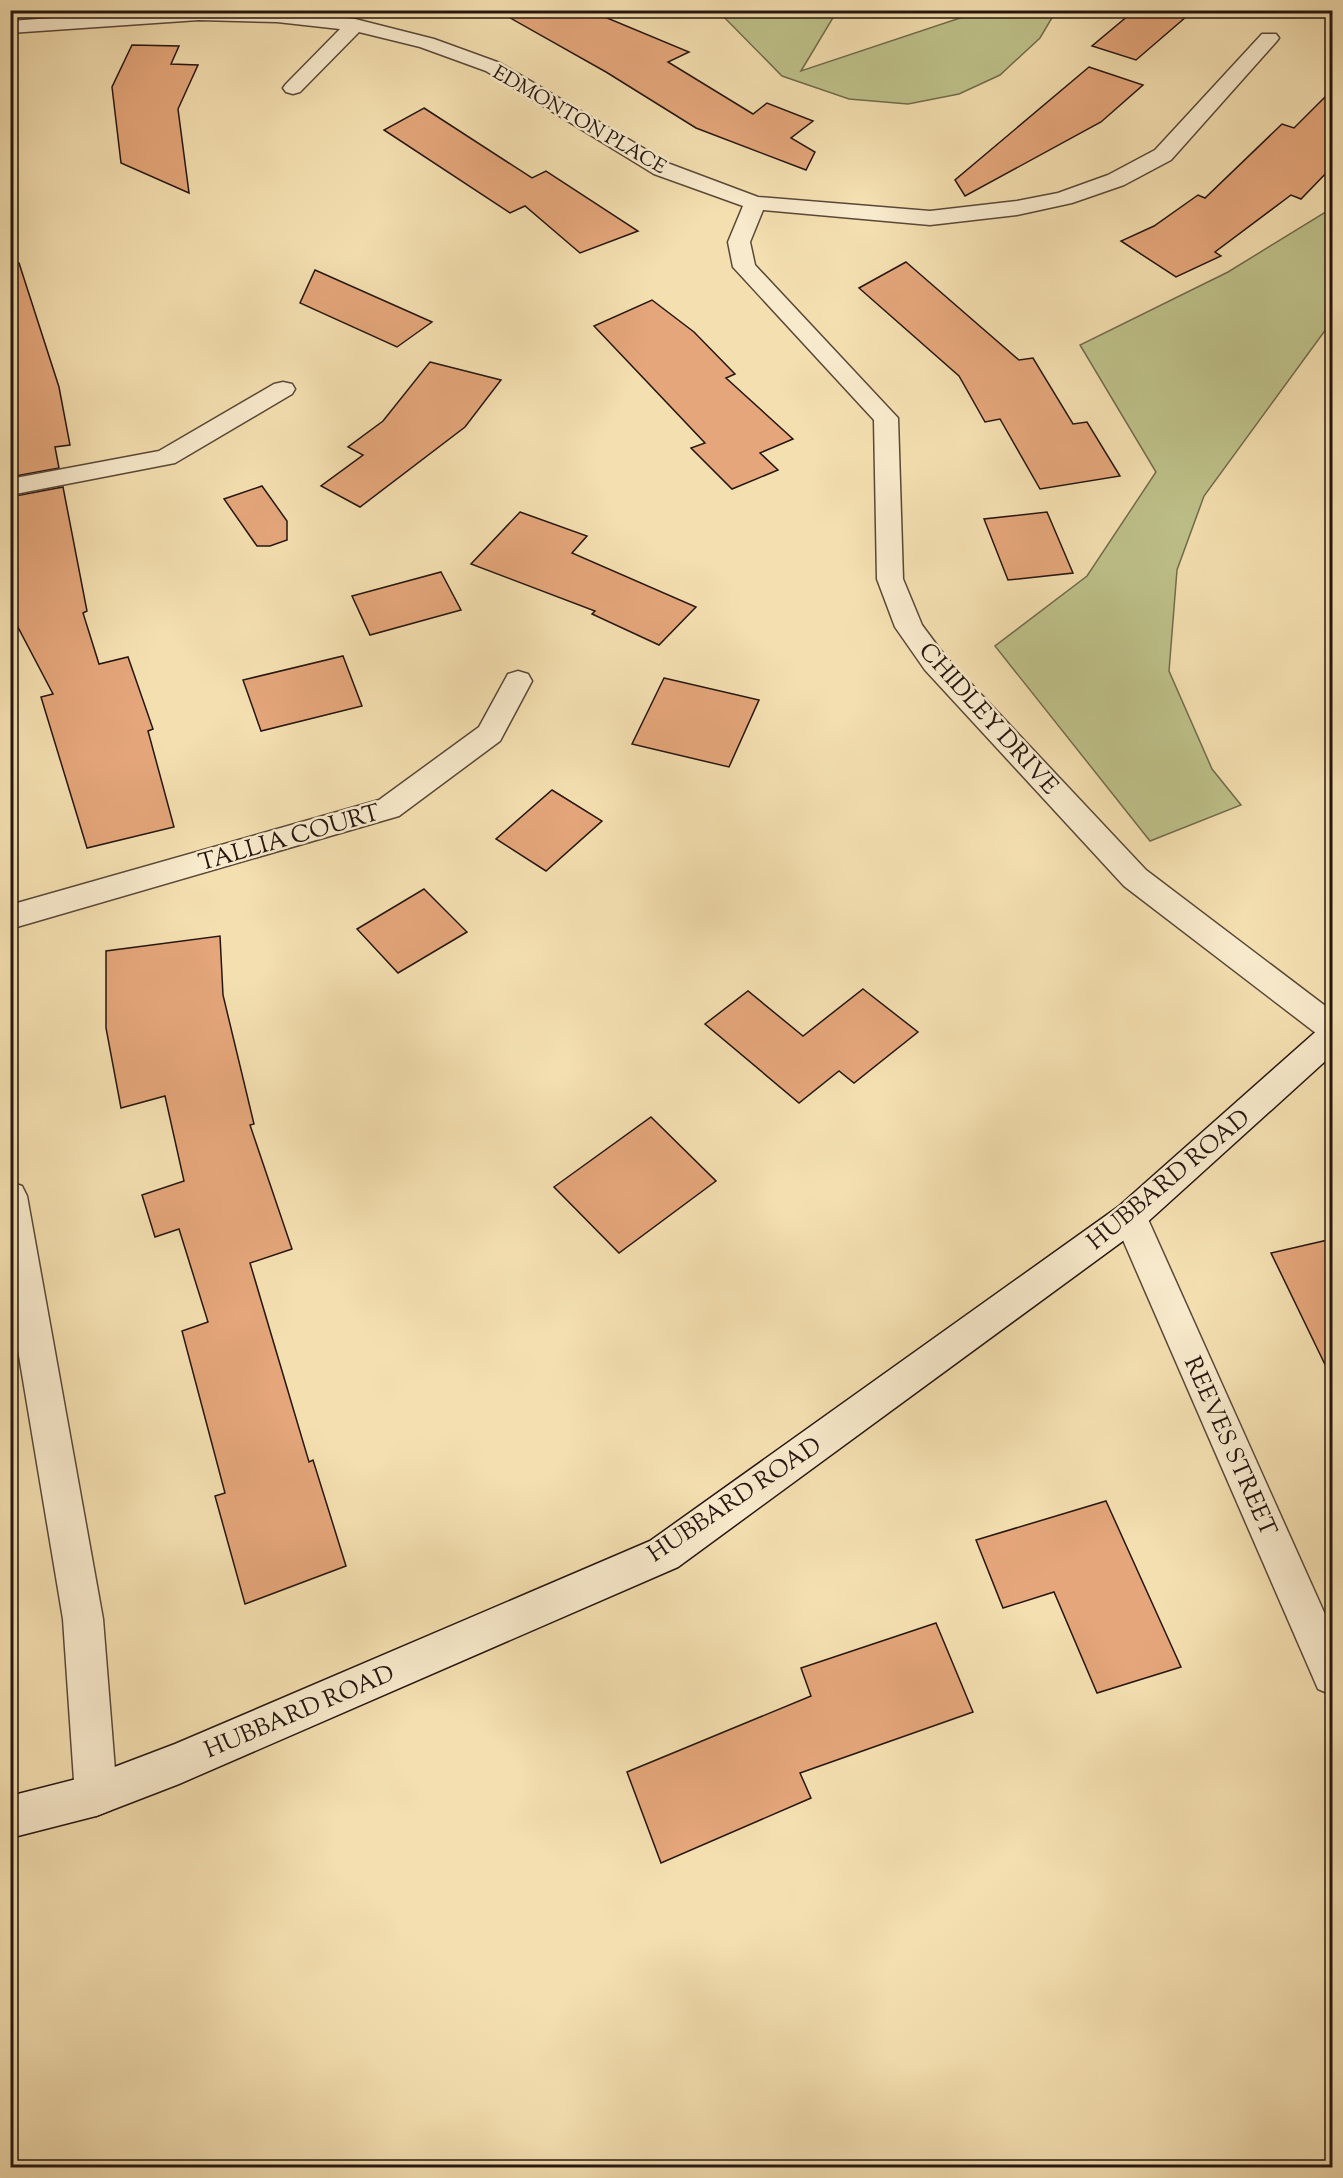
<svg xmlns="http://www.w3.org/2000/svg" width="1343" height="2178" font-family="'Sorts Mill Goudy',serif">
<rect width="100%" height="100%" fill="#f4dfb0"/>
<filter id="stains"><feTurbulence type="fractalNoise" baseFrequency=".00333" numOctaves="4"/><feColorMatrix values="0 0 0 0 .2 0 0 0 0 .09 0 0 0 0 .02 0 0 0 .5 -.17"/></filter>
<radialGradient id="worn" r=".72"><stop offset=".6" stop-color="#630" stop-opacity="0"/><stop offset="1" stop-color="#630" stop-opacity=".3"/></radialGradient>
<!-- green -->
<g fill="#bec18a" stroke="#726c4d" stroke-width="1.5">
<path d="M718,11H837L801,71L981,11H1056L1040,38L1000,75L959,94L908,104L849,99L782,76Z"/>
<path d="M1332,208V321L1204,496L1177,570L1169,671L1212,769L1241,805L1150,841L995,646L1087,576L1156,472L1080,345L1228,272Z"/>
</g>
<!-- building -->
<g fill="#e4a67a" stroke="#251610" stroke-width="1.5">
<path d="M496,10H588L689,52L668,62L753,114L767,103L813,121L791,138L815,152L806,170L696,128L606,72Z"/>
<path d="M1135,10H1194L1136,60L1092,46Z"/>
<path d="M132,45L179,46L171,64L198,65L178,109L189,193L121,163L112,87Z"/>
<path d="M1089,67L1143,85L1101,122L965,196L955,180Z"/>
<path d="M1332,90V167L1301,199L1291,195L1215,252L1221,256L1176,277L1121,241L1154,226L1198,195L1205,198L1282,124L1294,128Z"/>
<path d="M424,108L532,178L546,171L638,231L580,253L525,206L510,213L384,130Z"/>
<path d="M906,262L1019,360L1033,358L1073,424L1087,422L1120,476L1040,489L1000,419L985,422L959,376L859,288Z"/>
<path d="M19,263L59,387L70,445L55,447L59,468L10,477V264Z"/>
<path d="M315,270L432,322L397,347L300,303Z"/>
<path d="M652,300L694,332L735,374L726,378L793,439L760,453L778,470L732,489L691,448L705,443L594,326Z"/>
<path d="M430,362L501,380L465,427L360,507L321,486L363,455L348,447L383,421Z"/>
<path d="M262,486L287,521V540L270,546H257L224,499Z"/>
<path d="M63,487L87,611L83,613L99,664L128,657L153,729L148,731L174,827L87,848L41,697L53,694L10,612V497Z"/>
<path d="M520,512L587,536L572,553L696,607L659,645L592,614L595,611L471,564Z"/>
<path d="M1047,512L1073,573L1008,580L984,519Z"/>
<path d="M441,572L461,610L370,635L352,596Z"/>
<path d="M343,656L362,706L261,731L243,680Z"/>
<path d="M664,678L759,700L729,767L632,744Z"/>
<path d="M552,790L602,821L546,871L496,839Z"/>
<path d="M424,889L467,932L398,973L357,929Z"/>
<path d="M220,936L223,995L254,1124L250,1125L292,1249L250,1263L309,1462L313,1460L346,1566L245,1604L215,1496L225,1493L182,1331L208,1322L179,1229L155,1237L142,1195L184,1181L165,1096L121,1108L106,1028V951Z"/>
<path d="M863,989L918,1032L854,1083L839,1071L799,1103L705,1024L748,991L803,1036Z"/>
<path d="M651,1117L716,1181L619,1253L554,1187Z"/>
<path d="M1332,1239V1379L1271,1253Z"/>
<path d="M1106,1501L1181,1667L1097,1693L1054,1592L1003,1608L976,1540Z"/>
<path d="M936,1623L973,1712L800,1773L811,1798L661,1863L627,1772L811,1696L801,1668Z"/>
</g>
<g fill="none" stroke-linecap="round" stroke-linejoin="round">
<defs>
<g id="minor">
<path d="M164,10H281L355,19L434,39L500,63L670,164L758,197L930,211L1017,201L1058,193L1108,175L1155,150L1262,34H1276L1279,38L1276,42L1171,160L1124,185L1072,203L1017,215L930,225L763,210L750,242L755,265L898,418L903,579L922,625L945,656L1146,870L1332,1011V1041L1321,1037L1124,886L925,670L895,627L877,579L874,420L733,267L728,242L743,206L654,174L486,71L420,47L359,32L300,92L293,94L286,92L283,88L286,84L340,29L277,22L199,20L10,33V21Z"/>
<path d="M283,382L292,384L295,389L292,394L175,463L10,495V479L159,451L274,384Z"/>
<path d="M518,671L528,674L532,681L500,741L399,816L10,929V905L379,800L479,727L508,674Z"/>
<path d="M10,1182L22,1186L27,1196L103,1619L117,1795L111,1810L96,1816L81,1810L75,1795L63,1619L10,1302Z"/>
<path d="M1130,1202L1142,1207L1147,1217L1332,1630V1695L1318,1689L1113,1217L1118,1207Z"/>
</g>
<path id="secondary" d="M1332,1023V1055L1142,1227L678,1567L179,1784L96,1816L10,1838V1796L96,1774L175,1744L650,1541L1118,1207L1321,1027Z"/>
</defs>
<!-- minor casing -->
<use href="#minor" stroke="#594838" stroke-width="3"/>
<!-- secondary casing -->
<use href="#secondary" stroke="#251610" stroke-width="3"/>
<!-- minor -->
<use href="#minor" fill="#f8eacc" fill-rule="evenodd"/>
<!-- secondary -->
<use href="#secondary" fill="#f8eacc" fill-rule="evenodd"/>
</g>
<g text-anchor="middle" stroke-width="5" stroke-linejoin="round" paint-order="stroke">
<!-- far-street labels -->
<g font-size="20" fill="#251610" stroke="#f8eacc">
<text transform="translate(580 119) rotate(30)" y="7">EDMONTON PLACE</text>
</g>
<!-- street labels -->
<g font-size="24" fill="#251610" stroke="#f8eacc">
<text transform="translate(989 718) rotate(48)" y="8">CHIDLEY DRIVE</text>
<text transform="translate(289 837) rotate(-16)" y="8">TALLIA COURT</text>
<text transform="translate(1168 1179) rotate(-40)" y="8">HUBBARD ROAD</text>
<text transform="translate(1231 1446) rotate(66)" y="8">REEVES STREET</text>
<text transform="translate(734 1499) rotate(-34)" y="8">HUBBARD ROAD</text>
<text transform="translate(299 1711) rotate(-23)" y="8">HUBBARD ROAD</text>
</g>
</g>
<!-- margin -->
<rect width="1343" height="2178" fill="none" stroke="#f4dfb0" stroke-width="36"/>
<rect x="12" y="12" width="1319" height="2154" fill="none" stroke="#251610" stroke-width="3"/>
<rect x="18" y="18" width="1307" height="2142" fill="none" stroke="#251610" stroke-width="1.5"/>
<rect width="100%" height="100%" filter="url(#stains)"/>
<rect width="100%" height="100%" fill="url(#worn)"/>
</svg>
